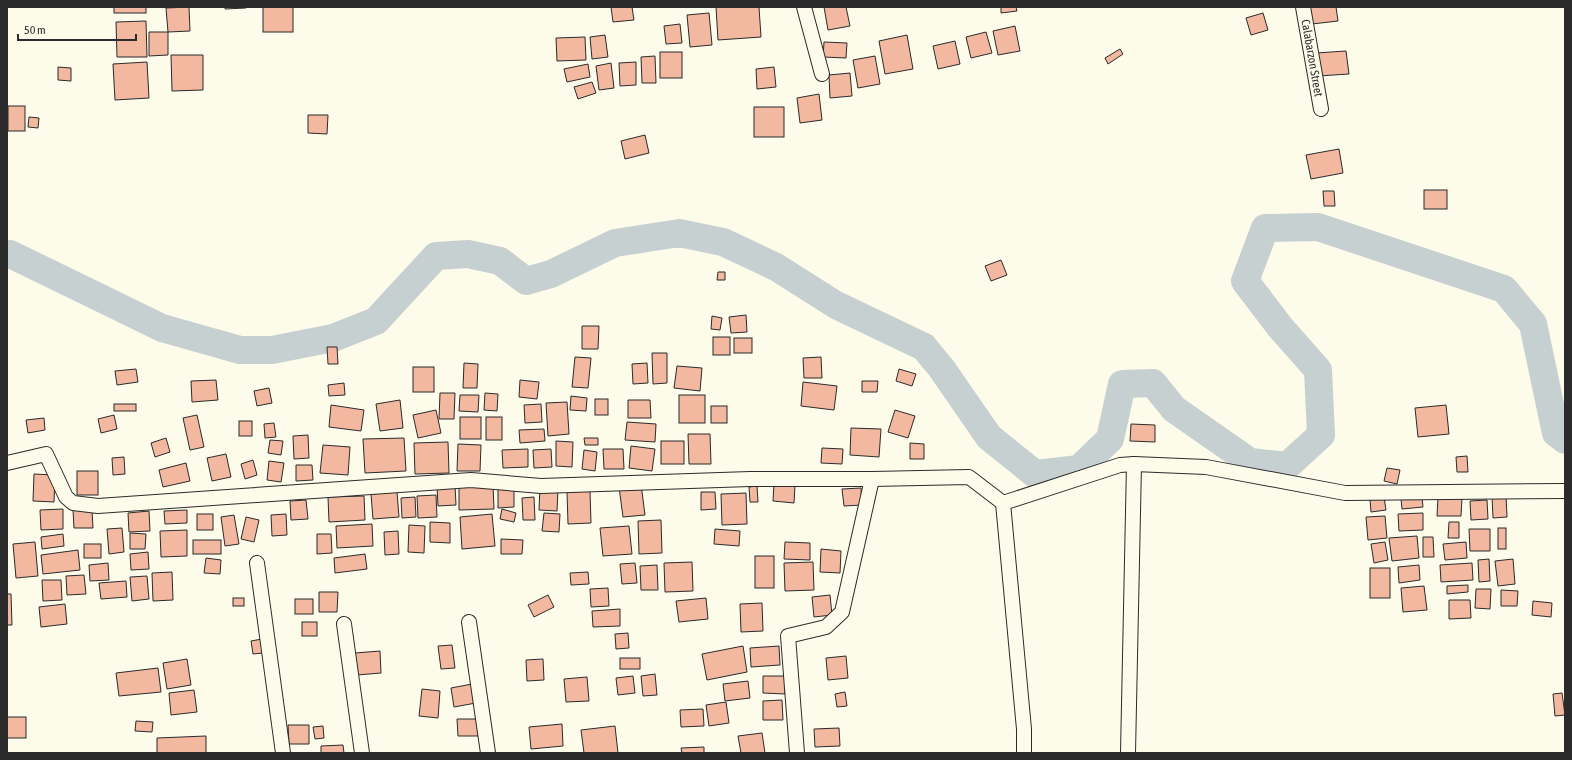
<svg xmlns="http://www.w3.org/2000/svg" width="1572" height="760" font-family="'Asap Condensed',sans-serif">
<rect width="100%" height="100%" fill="#fdfbea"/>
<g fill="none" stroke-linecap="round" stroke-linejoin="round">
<!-- river -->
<path stroke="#c7d0d0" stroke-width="28" d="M7,254H10L162,328L240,350H272L333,338L376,321L436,256L468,254L500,261L526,281L551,274L615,243L679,233L723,242L776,267L836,305L924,347L942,369L989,437L1035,474L1079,469L1110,439L1122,384L1153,383L1174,409L1250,462L1287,466L1321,435L1318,370L1280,327L1245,281L1265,228L1318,227L1504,289L1533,324L1556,433L1565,440"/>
</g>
<!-- building -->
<g fill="#f2b8a0" stroke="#2b2b2b">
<rect x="114" y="7" width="32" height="6"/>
<path d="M189,7L190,31L168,32L166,8Z"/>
<path d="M225,7H246V8L225,9Z"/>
<rect x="263" y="7" width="30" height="25"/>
<path d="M611,7H632L634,20L613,22Z"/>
<path d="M716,7H759L761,37L718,40Z"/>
<path d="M824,7H846L850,26L828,30Z"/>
<path d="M1001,7H1016L1017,11L1001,13Z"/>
<path d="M1310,7H1336L1338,21L1312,24Z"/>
<path d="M709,13L712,45L690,47L687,15Z"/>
<path d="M1263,13L1268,30L1251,35L1246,18Z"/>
<path d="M146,21L147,57H117L116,22Z"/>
<path d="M680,24L682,43L666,44L664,26Z"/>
<path d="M1015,26L1020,51L998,55L993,31Z"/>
<path d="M149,32H168V55L149,56Z"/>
<path d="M986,32L992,53L971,58L966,37Z"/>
<path d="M605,35L608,57L592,59L590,37Z"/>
<path d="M907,35L913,69L885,74L879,41Z"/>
<path d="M585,37L586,60L557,61L556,38Z"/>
<path d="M955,41L960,64L938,69L933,46Z"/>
<path d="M824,42L847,43L846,58L823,57Z"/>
<path d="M1120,49L1123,54L1108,64L1105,58Z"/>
<path d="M1346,51L1349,74L1318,76L1316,53Z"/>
<rect x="660" y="52" width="22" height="26"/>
<path d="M171,55H203V90L172,91Z"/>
<path d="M655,56L656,83H642L641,57Z"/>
<path d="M875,56L880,84L858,88L853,60Z"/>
<path d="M147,62L149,98L115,100L113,64Z"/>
<path d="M636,62V85L620,86L619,63Z"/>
<path d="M611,63L614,88L599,90L596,66Z"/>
<path d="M588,64L590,77L567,82L564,69Z"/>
<path d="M58,67L71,68V81L58,80Z"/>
<path d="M774,67L776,87L757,89L756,69Z"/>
<path d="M850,73L852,96L830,98L829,75Z"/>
<path d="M592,82L596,93L578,99L574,87Z"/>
<path d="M819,94L822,120L800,123L797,98Z"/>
<rect x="8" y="106" width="17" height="25"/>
<rect x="754" y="107" width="30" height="30"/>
<path d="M308,115H328L327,134L308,133Z"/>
<path d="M29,117L39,118L38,128L28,127Z"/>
<path d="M645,135L649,153L625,159L621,141Z"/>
<path d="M1339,149L1343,173L1311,179L1306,155Z"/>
<rect x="1424" y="190" width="23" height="19"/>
<path d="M1323,191H1334L1335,206H1324Z"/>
<path d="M1001,260L1007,275L991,281L985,266Z"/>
<path d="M718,272H725V280H717Z"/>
<path d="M746,315L747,332L731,333L729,317Z"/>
<path d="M712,316L722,318L720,330L711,329Z"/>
<path d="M582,326H599L598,349H582Z"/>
<rect x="713" y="337" width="17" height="18"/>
<rect x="734" y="338" width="18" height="15"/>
<path d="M327,347H337L338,364H328Z"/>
<path d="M652,353H667V383L653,384Z"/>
<path d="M575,357L591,358L588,388L572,387Z"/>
<path d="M821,357L822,378H804L803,358Z"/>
<path d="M464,363L478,364L477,388H463Z"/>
<path d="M647,363L648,383L633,384L632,364Z"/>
<path d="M677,366L702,368L700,391L674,388Z"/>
<rect x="413" y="367" width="21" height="25"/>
<path d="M136,369L138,382L117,385L115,371Z"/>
<path d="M899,369L916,374L912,386L896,381Z"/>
<path d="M216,380L218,400L192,402L191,381Z"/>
<path d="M520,380L539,382L537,399L519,397Z"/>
<path d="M862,381H878L877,392H862Z"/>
<path d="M803,382L837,386L834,410L801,406Z"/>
<path d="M344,383L345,395L329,396L328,385Z"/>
<path d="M269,388L272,403L257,406L254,391Z"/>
<path d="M440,393H455L454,419H439Z"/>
<path d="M485,393L498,394L497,411L484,410Z"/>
<path d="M460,395H479L478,412L459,411Z"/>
<rect x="679" y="395" width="26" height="28"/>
<path d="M571,396L587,398L586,411L570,410Z"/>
<rect x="595" y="399" width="13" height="16"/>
<path d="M400,400L403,428L380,431L376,404Z"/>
<path d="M628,400H650L651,418H628Z"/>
<path d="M567,402L569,434L548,436L546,403Z"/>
<rect x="114" y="404" width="22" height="7"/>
<path d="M541,404L542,422L525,423L524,405Z"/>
<path d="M331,405L364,410L361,431L329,427Z"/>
<path d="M1446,405L1449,434L1418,437L1415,408Z"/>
<rect x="711" y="406" width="16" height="17"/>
<path d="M436,410L441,433L418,438L413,415Z"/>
<path d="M895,410L915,416L908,438L888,432Z"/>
<path d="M114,415L117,429L101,433L98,419Z"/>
<path d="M197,415L204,447L190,450L183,418Z"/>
<rect x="460" y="417" width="21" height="22"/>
<rect x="486" y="417" width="16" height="23"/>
<path d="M44,418L45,430L28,433L26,420Z"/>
<rect x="239" y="421" width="13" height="15"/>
<path d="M627,422L656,424L655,442L625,440Z"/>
<path d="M274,423L276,437L265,438L264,424Z"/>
<path d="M1131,424L1155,425V442L1130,441Z"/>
<path d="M851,428L881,429L879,457L850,455Z"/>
<path d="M544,429L545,441L520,443L519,430Z"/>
<path d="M688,434H710L711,464H689Z"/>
<path d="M308,435L309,458L294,459L293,436Z"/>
<path d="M166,438L170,452L155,457L151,443Z"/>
<path d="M404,438L406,471L365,473L363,439Z"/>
<path d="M584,438H598V445H585Z"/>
<path d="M270,440L283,441L281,455L268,453Z"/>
<path d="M556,441L573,442L572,467L556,466Z"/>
<rect x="661" y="441" width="23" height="23"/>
<path d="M448,442L449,473L415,474L414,443Z"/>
<path d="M910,443L924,444V459H910Z"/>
<path d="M458,444L481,445L480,471H457Z"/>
<path d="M323,445L350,447L348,475L320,473Z"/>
<path d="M631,446L655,449L652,471L629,468Z"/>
<path d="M822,448L843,449L842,464L821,463Z"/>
<path d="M528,449V467L503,468L502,450Z"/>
<path d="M551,449L552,467L534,468L533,450Z"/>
<path d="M603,449H623L624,469H604Z"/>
<path d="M584,450L597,452L595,471L582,469Z"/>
<path d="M226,454L231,477L212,481L207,458Z"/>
<path d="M1467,456L1468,472H1457L1456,457Z"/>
<path d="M124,457L125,474L113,475L112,458Z"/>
<path d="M253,460L257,475L245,479L241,464Z"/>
<path d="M269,461L284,463L281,482L267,480Z"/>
<path d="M186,463L190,481L163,487L159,470Z"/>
<path d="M296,465H312L313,480L296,481Z"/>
<path d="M1387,468L1400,470L1397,484L1384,481Z"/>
<rect x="77" y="471" width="21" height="24"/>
<path d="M34,474L55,475L54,502L33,501Z"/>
<path d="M774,483L795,485L794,503L773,501Z"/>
<path d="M641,484L645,515L623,517L619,487Z"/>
<path d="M455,485L456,505L438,506L437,486Z"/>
<path d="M493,486L494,509L459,510V487Z"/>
<path d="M757,486L758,502H750L749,487Z"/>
<path d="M540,487L558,488L557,511L539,510Z"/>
<path d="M514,488V507L498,508V489Z"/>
<path d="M861,488L862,505L844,506L842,489Z"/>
<path d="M590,491L591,523L568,524L567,492Z"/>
<path d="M397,492L399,517L373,519L371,494Z"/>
<path d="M701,492H715L716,509L701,510Z"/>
<path d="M746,493L747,524L722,525L721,494Z"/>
<path d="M436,495L437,517L418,518L417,496Z"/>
<path d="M1506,495L1507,517L1493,518L1492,496Z"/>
<path d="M364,496L365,520L329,522L328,497Z"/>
<path d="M415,497L416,517L402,518L401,498Z"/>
<path d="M534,497L535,520H523L522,498Z"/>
<path d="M1384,497L1386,510L1371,512L1370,499Z"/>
<path d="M1422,497L1423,507L1402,509L1401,499Z"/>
<path d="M1438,497L1462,498L1461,516H1437Z"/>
<path d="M306,500L308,519L291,520L290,501Z"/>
<path d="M1487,500L1488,519L1471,520L1470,501Z"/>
<path d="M63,509V529L41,530L40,510Z"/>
<path d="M502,509L516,513L514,522L500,519Z"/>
<path d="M73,510H92L93,528H74Z"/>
<path d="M187,510V523L165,524L164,511Z"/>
<path d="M149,511L150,531L129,532L128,513Z"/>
<path d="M544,513L560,514L559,532L542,531Z"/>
<path d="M1423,513V530L1399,531L1398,514Z"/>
<rect x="197" y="514" width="16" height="16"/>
<path d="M286,514L287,535L272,536L271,515Z"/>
<path d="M492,514L495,546L462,549L460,517Z"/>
<path d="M234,515L239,544L225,546L221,517Z"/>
<path d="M1385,516L1387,538L1368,540L1366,517Z"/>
<path d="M246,517L259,520L254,542L241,539Z"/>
<path d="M661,520L662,553L639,554L638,521Z"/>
<path d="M430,522L450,523V543L430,542Z"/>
<path d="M1449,522H1459V538H1448Z"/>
<path d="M372,524L373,546L337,548L336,526Z"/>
<path d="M409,525L425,526L424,553L408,552Z"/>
<path d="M629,526L632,554L603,556L600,528Z"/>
<path d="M122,528L124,552L109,554L107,529Z"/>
<rect x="1498" y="528" width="8" height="21"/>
<path d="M715,529L740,531L739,546L714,544Z"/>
<path d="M1469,529H1490V551H1470Z"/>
<path d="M187,530V556L161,557L160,531Z"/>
<path d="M398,531L399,554L385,555L384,532Z"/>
<path d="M130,533L146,534L145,549H130Z"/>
<path d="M63,534L64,546L42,549L41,537Z"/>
<path d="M317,534H331L332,553L317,554Z"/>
<path d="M1417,536L1419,558L1392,561L1389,538Z"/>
<path d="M1423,537H1433L1434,557H1423Z"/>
<path d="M501,539L523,540L522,554H501Z"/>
<rect x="193" y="540" width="28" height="14"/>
<path d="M35,542L38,576L16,578L13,544Z"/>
<path d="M785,542L810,543V560L784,559Z"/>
<path d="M1385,542L1388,560L1374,563L1371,544Z"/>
<path d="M1466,542L1467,558L1445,560L1443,544Z"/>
<rect x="84" y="544" width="17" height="14"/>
<path d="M821,549L841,551L840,573L820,572Z"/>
<path d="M78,550L80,570L43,574L41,555Z"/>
<path d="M148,552L149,569L131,570L130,554Z"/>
<path d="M365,554L367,569L335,573L334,558Z"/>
<rect x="755" y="556" width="19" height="32"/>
<path d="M206,558L221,560L220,574L204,573Z"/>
<path d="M1489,559L1490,581L1479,582L1478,560Z"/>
<path d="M1513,559L1515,584L1498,586L1495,561Z"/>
<path d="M692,562L693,591L665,592L664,563Z"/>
<path d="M813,562L814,590L785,591L784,563Z"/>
<path d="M108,563L109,580L90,581L89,565Z"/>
<path d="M635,563L637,583L622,584L620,564Z"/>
<path d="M1472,563L1473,580L1441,582L1440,565Z"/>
<path d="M657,565L658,590H641L640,566Z"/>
<path d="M1419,565L1420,580L1399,583L1398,567Z"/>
<rect x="1370" y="568" width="20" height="30"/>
<path d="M172,572L173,600L153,601L152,573Z"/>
<path d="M588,572L589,584L571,585L570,573Z"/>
<path d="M84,575L86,594L67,595L66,576Z"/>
<path d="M147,576L149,599L132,601L130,577Z"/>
<path d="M42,580H61L62,600L43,601Z"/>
<path d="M126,581L127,597L101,599L99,583Z"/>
<path d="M1468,585V592L1447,594V586Z"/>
<path d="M1424,586L1427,610L1403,612L1401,588Z"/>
<path d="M608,588L609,606L591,607L590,589Z"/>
<path d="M1476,589H1491L1490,609L1475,608Z"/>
<path d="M1501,590L1518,591L1517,606H1501Z"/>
<path d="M319,592H338L337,612H319Z"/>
<path d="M7,594H11L12,625H7Z"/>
<path d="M548,595L554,607L534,617L528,605Z"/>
<path d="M830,595L832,615L814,617L812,597Z"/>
<rect x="233" y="598" width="11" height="8"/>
<path d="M706,598L708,619L679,622L676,601Z"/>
<rect x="295" y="599" width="18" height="15"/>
<path d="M1449,600H1470L1471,618L1449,619Z"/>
<path d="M1533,601L1552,603L1551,617L1532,615Z"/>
<path d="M762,603L763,631L741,632L740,604Z"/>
<path d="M65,604L67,624L41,627L39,607Z"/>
<path d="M620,609V626L593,627L592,611Z"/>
<rect x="302" y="622" width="15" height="14"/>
<path d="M628,633L629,648L616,649L615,634Z"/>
<path d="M262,639L263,653L253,654L251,641Z"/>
<path d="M452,645L455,668L441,669L438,646Z"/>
<path d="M743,646L747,672L707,680L702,654Z"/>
<path d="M779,646L780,665L751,667L750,648Z"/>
<path d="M380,651L381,673L357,675L355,653Z"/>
<path d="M846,656L848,678L828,680L826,658Z"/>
<rect x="620" y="658" width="20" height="11"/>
<path d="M187,659L191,685L167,689L163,663Z"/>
<path d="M543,659L544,680L527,681L526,660Z"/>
<path d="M158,668L161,692L119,696L116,673Z"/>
<path d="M655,674L657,695L643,696L641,676Z"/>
<path d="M633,676L635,693L618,695L616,678Z"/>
<path d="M763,676H785V694L763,693Z"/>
<path d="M587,677L589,701L566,702L564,679Z"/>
<path d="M748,681L750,698L725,701L723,684Z"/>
<path d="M472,684L476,703L454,707L451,688Z"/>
<path d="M422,689L440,691L438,718L419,716Z"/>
<path d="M194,690L197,712L171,715L169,693Z"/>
<path d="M845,692L847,706L837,707L835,694Z"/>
<path d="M1562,693L1565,715L1555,716L1553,694Z"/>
<path d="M782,700L783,720H763V701Z"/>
<path d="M726,702L729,723L709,726L706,705Z"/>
<path d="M703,709L704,726L681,727L680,710Z"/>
<rect x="7" y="717" width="19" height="21"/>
<path d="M457,719H480L481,736H458Z"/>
<path d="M136,721L153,722L152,732L135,731Z"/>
<path d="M562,724L563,746L531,749L529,727Z"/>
<path d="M288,725H309V744H289Z"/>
<path d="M323,726L324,738L315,739L313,727Z"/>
<path d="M615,726L618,753H584L581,730Z"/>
<path d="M839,728L840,746L815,747L814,729Z"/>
<path d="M762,733L765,753H741L738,736Z"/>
<path d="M206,736V753H157V738Z"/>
<path d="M343,745L344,753H321V746Z"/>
<path d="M704,747V753H682L681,748Z"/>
</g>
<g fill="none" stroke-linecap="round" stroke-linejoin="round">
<defs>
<g id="street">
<path d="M804,7L822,74"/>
<path d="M1303,7L1321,109"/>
<path d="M7,463L46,454L66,497L73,503L98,506L471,480L541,486L750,479H872L842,612L826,627L788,636L797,753"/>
<path d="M872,479L969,477L1003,503L1120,465L1134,464L1206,467L1345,493L1565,491"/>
<path d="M1003,503L1024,729V753"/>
<path d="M257,563L283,753"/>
<path d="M469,622L488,753"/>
<path d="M344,624L362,753"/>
<path d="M1128,753L1134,464"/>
</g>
</defs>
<!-- street casing -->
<use href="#street" stroke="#2b2b2b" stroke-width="16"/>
<!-- street -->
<use href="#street" stroke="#fdfbea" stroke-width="14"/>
</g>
<g text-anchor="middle" stroke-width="3" stroke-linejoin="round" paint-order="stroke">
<!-- street labels -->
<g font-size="12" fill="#2b2b2b" stroke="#fdfbea">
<text transform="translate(1312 58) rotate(80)" y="4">Calabarzon Street</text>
</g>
</g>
<!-- border -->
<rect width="1572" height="760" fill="none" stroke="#2b2b2b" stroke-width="16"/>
<!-- scale -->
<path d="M18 34v6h118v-6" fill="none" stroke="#2b2b2b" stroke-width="2"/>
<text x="24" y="34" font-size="12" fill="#2b2b2b" stroke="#fdfbea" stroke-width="3" paint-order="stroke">50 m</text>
</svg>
